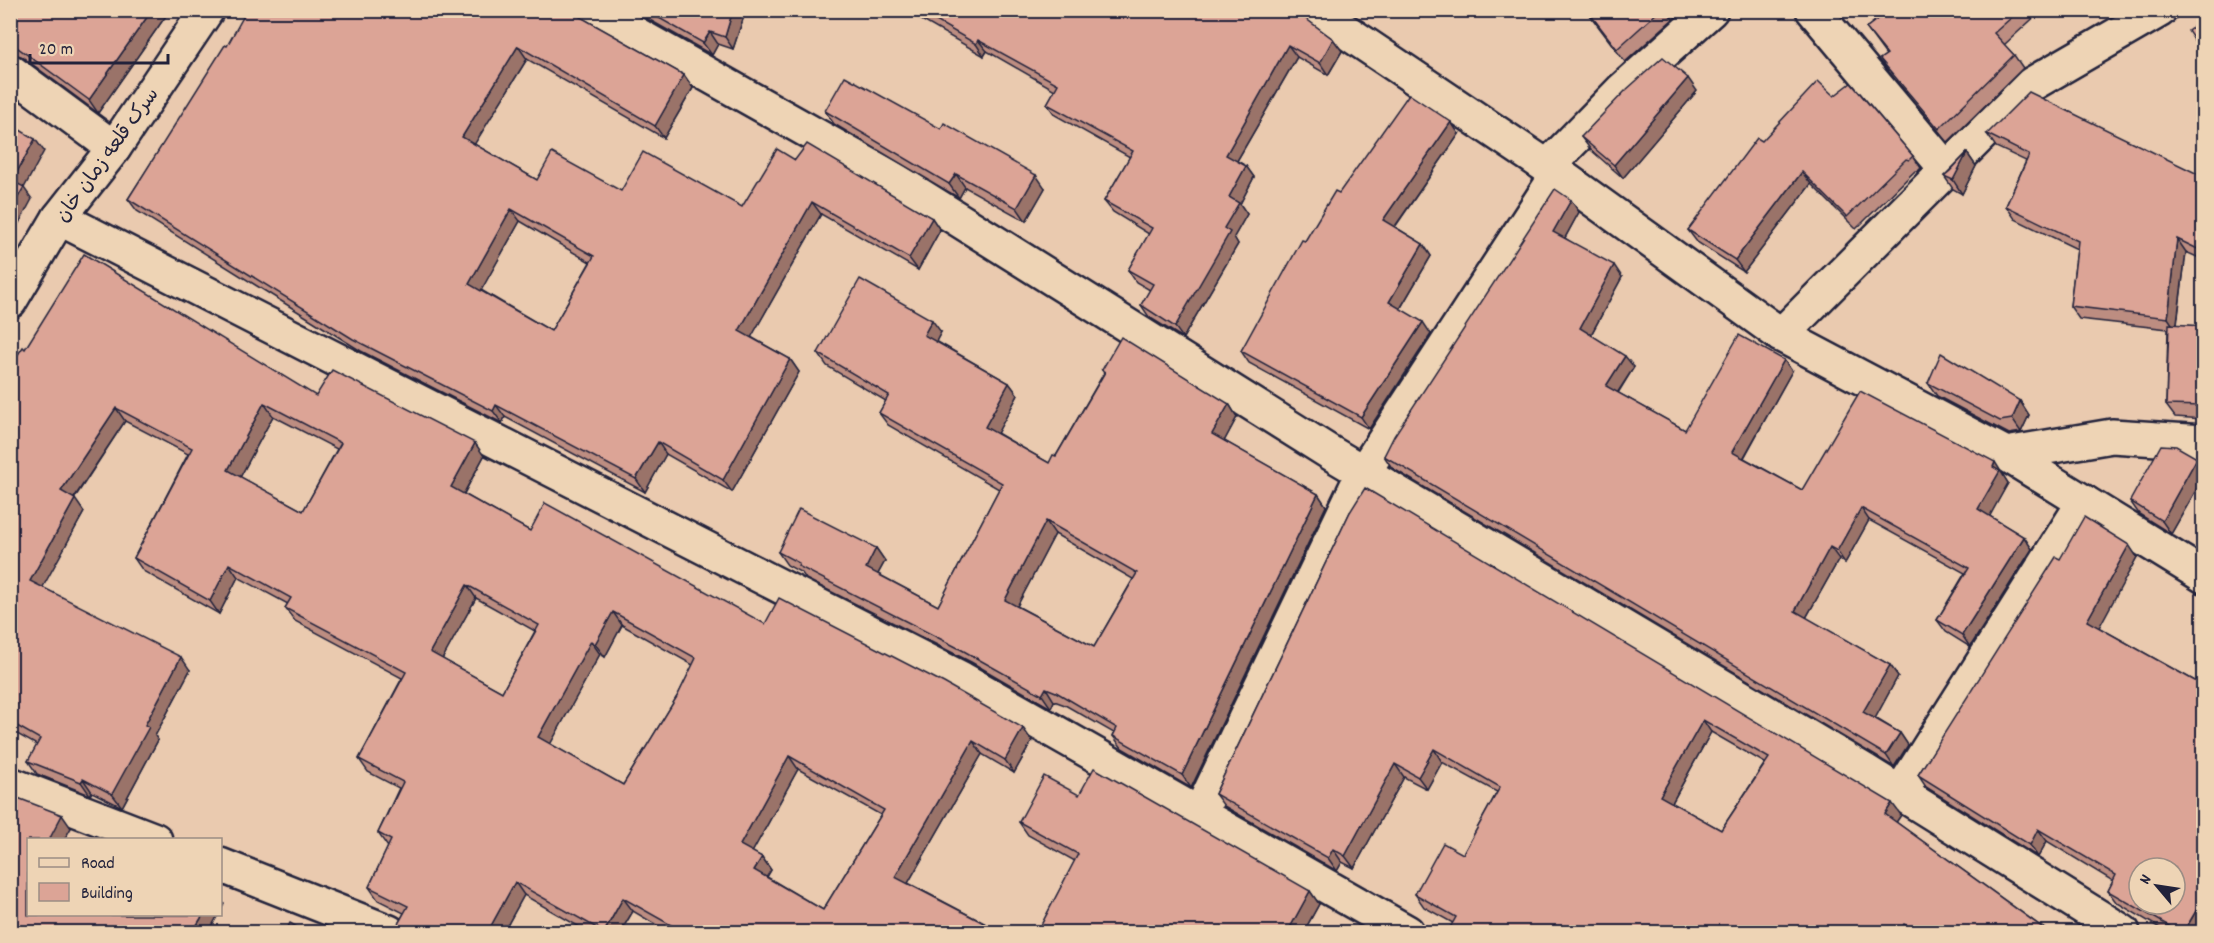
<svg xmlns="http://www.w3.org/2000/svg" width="2214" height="943" font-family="Dekko,'Playpen Sans Arabic',sans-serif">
<rect width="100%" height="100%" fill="#eacaaf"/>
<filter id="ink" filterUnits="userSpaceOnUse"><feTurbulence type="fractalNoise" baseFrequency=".0167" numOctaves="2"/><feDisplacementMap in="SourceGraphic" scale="12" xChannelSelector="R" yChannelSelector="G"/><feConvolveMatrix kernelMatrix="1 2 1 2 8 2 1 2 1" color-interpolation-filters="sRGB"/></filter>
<g filter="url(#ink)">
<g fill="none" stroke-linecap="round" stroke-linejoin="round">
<defs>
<g id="minor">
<path d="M593,10L897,181L1329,452L1865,771L2123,932"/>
<path d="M1314,10L1558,174L1781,335L2006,454L2204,576"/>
<path d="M1813,10L1947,170"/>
<path d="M10,71L114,148"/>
<path d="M1547,167L1622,90L1711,10"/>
<path d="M59,218L962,679L1407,932"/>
<path d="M1781,335L2032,84L2160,10"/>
<path d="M2006,454L2112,436L2204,442"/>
<path d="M10,784L155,840"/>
<path d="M1900,793L2084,502"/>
<path d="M1199,815L1363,473L1558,174"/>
<path d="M220,865L389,932"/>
</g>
<path id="tertiary" d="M10,301L59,218L114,148L207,10"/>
</defs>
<!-- minor casing -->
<use href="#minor" stroke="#22223b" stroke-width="38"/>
<!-- tertiary casing -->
<use href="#tertiary" stroke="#22223b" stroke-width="38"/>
<!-- minor -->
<use href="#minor" stroke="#eed4b5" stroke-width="33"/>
<!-- tertiary -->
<use href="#tertiary" stroke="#eed4b5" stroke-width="33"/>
</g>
<!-- wall -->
<g fill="#bd8d81" stroke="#22223b" stroke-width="1.5" fill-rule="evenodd">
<path d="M10,10H170L98,113L21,56L10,53Z"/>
<path d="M575,10V14L684,75L693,88L664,138L527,59L474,144L537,180L742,207L795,160L932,218L940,230L918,270L821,214L751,337L790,359L799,372L732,492L666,454L645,492L505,417L502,423L361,351L137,211L128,199L227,46ZM520,221L590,262L551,331L481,290Z"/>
<path d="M632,10H746L733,49L718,44L712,55Z"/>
<path d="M904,10H1296V12L1333,39L1342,51L1328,75L1297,57L1237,161L1246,166L1254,177L1240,204L1247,214L1234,237L1238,244L1183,338L1149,317L1141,305L1150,290L1136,282L1128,270L1149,234L1113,212L1104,201L1130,157L1055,115L1047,104L1055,90L987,51L984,56Z"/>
<path d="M1586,10H1666L1673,19L1625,62Z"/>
<path d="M1870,10H2042L2004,45L2014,55L2023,68L1948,142L1889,72L1880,59L1886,55L1866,28L1878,19Z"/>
<path d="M1697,91L1623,178L1591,150L1581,137Z"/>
<path d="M1834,96L1913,156L1921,168L1917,172L1915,171L1856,229L1811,184L1744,272L1697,242L1688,230Z"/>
<path d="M825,111L1045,188L1026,221L965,187L959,198L834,124Z"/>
<path d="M1459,134L1395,227L1423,244L1431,256L1400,309L1431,334L1369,429L1249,363L1241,351L1339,193Z"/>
<path d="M1987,134L2204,177V260L2186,252L2177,325L2204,326V419L2175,417L2166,405L2168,329L2079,319L2070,306L2077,249L2015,219L2006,206L2026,161L1996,147Z"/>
<path d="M1967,153L1976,166L1962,194L1953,189L1944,176Z"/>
<path d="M1579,212L1565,238L1622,277L1591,335L1634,367L1618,393L1685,430L1792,371L1744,458L1802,490L2003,474V476L2008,483L1989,516L2024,537L2032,549L1970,647L1946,632L1937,620L1965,573L1869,520L1845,563L1839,559L1806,618L1890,665L1898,676L1875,718L1900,733L1908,745L1894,767L1392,468L1384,456Z"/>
<path d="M941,332L936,341L1009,383L1018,395L997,433L1049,463L1056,456L1104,373L1102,370L1229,404L1237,417L1224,441L1318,494L1326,506L1191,788L1122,748L1113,736L1114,733L1065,705L1054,701L1051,708L971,662L806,579L802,573L787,565L778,552L876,548L885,561L878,574L938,606L999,489L888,425L879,413L886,401L827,366L818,353ZM1055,534L1133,579L1094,647L1017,606Z"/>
<path d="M25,349L316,396L484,456L464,494L530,531L765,624L1032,741L1014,773L982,754L908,883L1003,933H670L633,911L620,933H590L524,895L503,933H393L404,913L378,900L369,887L388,847L378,833L399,788L368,772L359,759L402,678L295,621L285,608L288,604L238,577L219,614L143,571L134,558L188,454L125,421L74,499L84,512L42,587L190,670L155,736L158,740L122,807L92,792L90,795L37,774L28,761L37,745L10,730V366ZM273,416L337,449L303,511L240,477ZM476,598L535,631L502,692L442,659ZM622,625L693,665L678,695L623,785L550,744L600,654L605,657ZM798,769L881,815L823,910L767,877L771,870L762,857L752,852Z"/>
<path d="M1928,383L2020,401L2029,415L2021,432L2009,434L1937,396Z"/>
<path d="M2204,468V476L2171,534L2139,514L2130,501Z"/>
<path d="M1350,512L1901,815L1896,822L2050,933H1447L1453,923L1424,907L1415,894L1463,854L1497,792L1442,762L1427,789L1404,777L1354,868L1342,862L1337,871L1224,806L1215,794ZM1711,732L1765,763L1721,830L1672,803Z"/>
<path d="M2137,557L2098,627L2204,686V923L2198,933H2168L2116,902L2108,891L2113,881L2047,841L2038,857L1926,787L1918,775L2060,559Z"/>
<path d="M1079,795L1310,891L1319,904L1303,933H1037L1075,861L1028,835L1019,822Z"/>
</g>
<!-- shaded-wall -->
<g fill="#9a7369" stroke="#22223b" stroke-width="1.5">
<path d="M152,10H170L98,113L89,100Z"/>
<path d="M733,10H746L733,49L725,37Z"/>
<path d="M710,32L718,44L712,55L703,43Z"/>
<path d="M1333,39L1342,51L1328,75L1320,63Z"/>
<path d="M978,40L987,51L984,56L976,44Z"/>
<path d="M1288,45L1297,57L1234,166L1226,155Z"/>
<path d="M518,46L527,59L471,150L462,137Z"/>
<path d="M684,75L693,88L664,138L655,126Z"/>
<path d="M1688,78L1697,91L1623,178L1614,165Z"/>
<path d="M1451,122L1459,134L1391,232L1383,220Z"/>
<path d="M35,139L44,151L24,188L32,199L10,240V211L12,181Z"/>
<path d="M1967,153L1976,166L1962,194L1953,180Z"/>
<path d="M1246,166L1254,177L1240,204L1247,214L1234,237L1238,244L1183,338L1175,327L1224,228L1229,197Z"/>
<path d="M1802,172L1811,184L1744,272L1735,260Z"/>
<path d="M956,174L965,187L959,198L949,184Z"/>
<path d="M1036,175L1045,188L1026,221L1017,208Z"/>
<path d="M1571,200L1579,212L1562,243L1553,232Z"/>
<path d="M812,202L821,214L748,343L739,331Z"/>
<path d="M511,209L520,221L478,296L469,284Z"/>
<path d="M932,218L940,230L918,270L909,258Z"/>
<path d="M2177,239L2186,252L2176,330L2168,318Z"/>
<path d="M1423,244L1431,256L1397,314L1389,302Z"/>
<path d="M1614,265L1622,277L1588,340L1580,328Z"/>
<path d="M932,320L941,332L933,347L924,335Z"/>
<path d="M1423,322L1431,334L1369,429L1361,417Z"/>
<path d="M1625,356L1634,367L1614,398L1606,386Z"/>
<path d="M790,359L799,372L732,492L723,480Z"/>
<path d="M1784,360L1792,371L1740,464L1732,452Z"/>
<path d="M1009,383L1018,395L994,439L985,427Z"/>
<path d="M2020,401L2029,415L2021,432L2012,419Z"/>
<path d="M264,403L273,416L237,483L228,470Z"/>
<path d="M1229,404L1237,417L1221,447L1212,434Z"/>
<path d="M496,405L505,417L502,423L493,411Z"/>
<path d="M116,408L125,421L70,504L61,491Z"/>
<path d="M658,442L666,454L645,492L636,479Z"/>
<path d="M475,443L484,456L460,500L451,487Z"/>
<path d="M2197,458L2204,468V476L2171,534L2162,521Z"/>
<path d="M1995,462L2008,483L1987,521L1978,509Z"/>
<path d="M1318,494L1326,506L1191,788L1182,775Z"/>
<path d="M75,499L84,512L39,594L30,581Z"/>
<path d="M1861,508L1869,520L1845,563L1837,551Z"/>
<path d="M1046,521L1055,534L1014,612L1005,600Z"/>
<path d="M2024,537L2032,549L1970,647L1962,635Z"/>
<path d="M2129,545L2137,557L2096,633L2087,621Z"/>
<path d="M1830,547L1839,559L1803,623L1795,611Z"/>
<path d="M876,548L885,561L874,581L866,568Z"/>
<path d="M229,564L238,577L219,614L210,601Z"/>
<path d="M467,585L476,598L439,665L430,652Z"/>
<path d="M613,612L622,625L605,657L595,644Z"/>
<path d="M591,641L600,654L547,750L538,737Z"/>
<path d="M181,657L190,670L155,736L158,740L122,807L112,794L145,725Z"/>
<path d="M1890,665L1898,676L1872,724L1863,712Z"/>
<path d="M1046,688L1054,701L1051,708L1042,695Z"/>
<path d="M1703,720L1711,732L1669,808L1660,796Z"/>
<path d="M1023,728L1032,741L1014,773L1005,760Z"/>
<path d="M1900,733L1908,745L1894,767L1886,755Z"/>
<path d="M973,741L982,754L904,890L895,877Z"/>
<path d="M1434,749L1442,762L1427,789L1418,777Z"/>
<path d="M789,756L798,769L749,858L740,845Z"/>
<path d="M1395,764L1404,777L1354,868L1345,856Z"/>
<path d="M83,779L92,792L90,795L81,782Z"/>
<path d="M1892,803L1901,815L1893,827L1885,814Z"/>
<path d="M62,815L71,828L64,840H48Z"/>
<path d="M2038,829L2047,841L2038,857L2030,845Z"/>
<path d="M1333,849L1342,862L1337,871L1328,858Z"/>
<path d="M762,857L771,870L763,883L754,870Z"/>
<path d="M515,882L524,895L503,933H487Z"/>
<path d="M1310,891L1319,904L1303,933H1287Z"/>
<path d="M623,898L633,911L620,933H604Z"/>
<path d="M220,899L224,904L220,911Z"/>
<path d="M2203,899L2204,901V923L2198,933H2183Z"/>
<path d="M203,915H218L208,933H192Z"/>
<path d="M1904,924L1910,933H1899Z"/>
</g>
<!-- building -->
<g fill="#dca496" stroke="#22223b" stroke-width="1.5" fill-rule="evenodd">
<path d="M10,10H152L89,100L10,42Z"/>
<path d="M247,10H572L575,14L684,75L655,126L518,46L462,137L537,180L552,153L621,191L643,152L742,207L777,149L795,160L807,144L932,218L909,258L812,202L739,331L790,359L723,480L658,442L636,479L496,405L493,411L353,339L128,199L225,45L227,46ZM511,209L594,256L551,331L469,284Z"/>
<path d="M645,10H733L725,37L710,32L703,43Z"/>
<path d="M917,10H1294L1333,39L1320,63L1288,45L1226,155L1246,166L1229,197L1239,203L1224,228L1230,232L1175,327L1141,305L1153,284L1128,270L1152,228L1104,201L1133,151L1047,104L1058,84L978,40L976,44Z"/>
<path d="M1587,10H1660L1617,49Z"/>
<path d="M1872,10H2020L1994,33L2014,55L1939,129L1880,59L1887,54L1866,28L1879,18Z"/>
<path d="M2204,19V55L2188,31Z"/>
<path d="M1663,57L1688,78L1614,165L1581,137L1626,90Z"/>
<path d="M845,76L941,129L944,123L1036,175L1017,208L956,174L949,184L825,111Z"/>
<path d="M1818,81L1834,96L1851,83L1913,156L1909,160L1906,159L1847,217L1802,172L1735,260L1688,230L1757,138L1762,141Z"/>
<path d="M2029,92L2204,177V252L2177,239L2168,318L2070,306L2078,241L2006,206L2029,155L1987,134Z"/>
<path d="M1409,94L1451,122L1383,220L1423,244L1389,302L1423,322L1361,417L1241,351L1302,240L1305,241L1335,191L1339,193Z"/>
<path d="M10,124L35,139L12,181L24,187L10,211Z"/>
<path d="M1967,153L1953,180L1944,176L1950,171Z"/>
<path d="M1555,189L1571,200L1553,232L1614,265L1580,328L1625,356L1606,386L1685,430L1739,335L1784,360L1732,452L1802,490L1860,391L1995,462L1993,467L2000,471L1978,509L2024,537L1962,635L1937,620L1969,568L1861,508L1837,551L1830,547L1795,611L1890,665L1863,712L1900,733L1886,755L1384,456L1394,436Z"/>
<path d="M84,254L316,396L332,370L475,443L451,487L530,531L545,503L765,624L779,598L944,683L1023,728L1005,760L973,741L895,877L1003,933H685L623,898L604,932L515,882L487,933H393L408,906L369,887L391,840L378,833L403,782L359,759L406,672L285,608L291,598L229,564L210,601L134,558L192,448L116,408L61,491L75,499L30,581L181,657L145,725L149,727L112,794L83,779L81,782L28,761L40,739L10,722V366L23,347L25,349ZM264,403L341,443L303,511L228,470ZM467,585L539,625L502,692L430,652ZM613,612L696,658L678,695L623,785L538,737L591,641L595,644ZM789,756L884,810L823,910L754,870L762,857L740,845Z"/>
<path d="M860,279L932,320L924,335L1009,383L985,427L1049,463L1053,455L1056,456L1105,372L1102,370L1121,337L1229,404L1212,434L1318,494L1182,775L1113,736L1117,728L1056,692L1046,688L1042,695L962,650L798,566L799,563L778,552L799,509L876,548L866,568L938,606L1002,483L879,413L889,395L818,353ZM1046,521L1137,573L1094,647L1005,600Z"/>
<path d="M2169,324L2204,326V406L2166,405Z"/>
<path d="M1941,353L2020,401L2012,419L2000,421L1928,383Z"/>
<path d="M2161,445L2176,446L2197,458L2162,521L2130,501Z"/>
<path d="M1365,488L1892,803L1885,814L2050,933H1920L1904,924L1899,933H1859L1856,931L1855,933H1447L1456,917L1415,894L1443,843L1463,854L1500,787L1434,749L1418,777L1395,764L1345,856L1333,849L1328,858L1215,794L1350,512ZM1703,720L1769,758L1721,830L1660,796Z"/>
<path d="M2084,517L2129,545L2087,621L2204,686V900L2203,899L2183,933H2181L2108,891L2116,875L2038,829L2030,845L1918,775L2056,557L2060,559ZM2139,868H2175V904H2139Z"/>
<path d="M1094,768L1310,891L1287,933H1037L1078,854L1019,822L1044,776L1079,795Z"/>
<path d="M10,795L62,815L49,840H28V915H203L192,933H10Z"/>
<path d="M290,923L307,933H285Z"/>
</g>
</g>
<g text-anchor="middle" stroke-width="6" stroke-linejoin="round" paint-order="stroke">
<!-- street labels -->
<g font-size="20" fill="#22223b" stroke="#eed4b5">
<text transform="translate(106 154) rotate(-54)" y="7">سرک قلعه زمان خان</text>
</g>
</g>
<!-- margin -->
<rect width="2214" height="943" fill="none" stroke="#eed4b5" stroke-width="36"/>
<rect x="18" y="18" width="2178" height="907" fill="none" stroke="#22223b" stroke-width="2" filter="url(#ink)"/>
<!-- legend -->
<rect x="27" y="838" width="195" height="78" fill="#eed4b5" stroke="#9c8d84" stroke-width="1.5"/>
<rect x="39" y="858" width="30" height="9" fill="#eed4b5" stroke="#9c8d84" stroke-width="1.5"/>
<text x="81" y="868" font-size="18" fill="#22223b">Road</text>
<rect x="39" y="883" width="30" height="18" fill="#dca496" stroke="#9c8d84" stroke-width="1.5"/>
<text x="81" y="898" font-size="18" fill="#22223b">Building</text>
<!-- north arrow -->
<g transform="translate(2157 886) rotate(299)"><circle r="28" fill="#eed4b5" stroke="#9c8d84" stroke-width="1.5"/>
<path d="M0-4.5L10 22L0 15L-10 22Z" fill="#22223b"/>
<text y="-9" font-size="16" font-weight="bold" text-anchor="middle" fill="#22223b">N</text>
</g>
<!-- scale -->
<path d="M30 54v9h138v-9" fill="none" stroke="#22223b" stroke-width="3"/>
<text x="39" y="54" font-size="18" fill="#22223b" stroke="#eed4b5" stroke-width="4.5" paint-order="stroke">20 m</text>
</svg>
